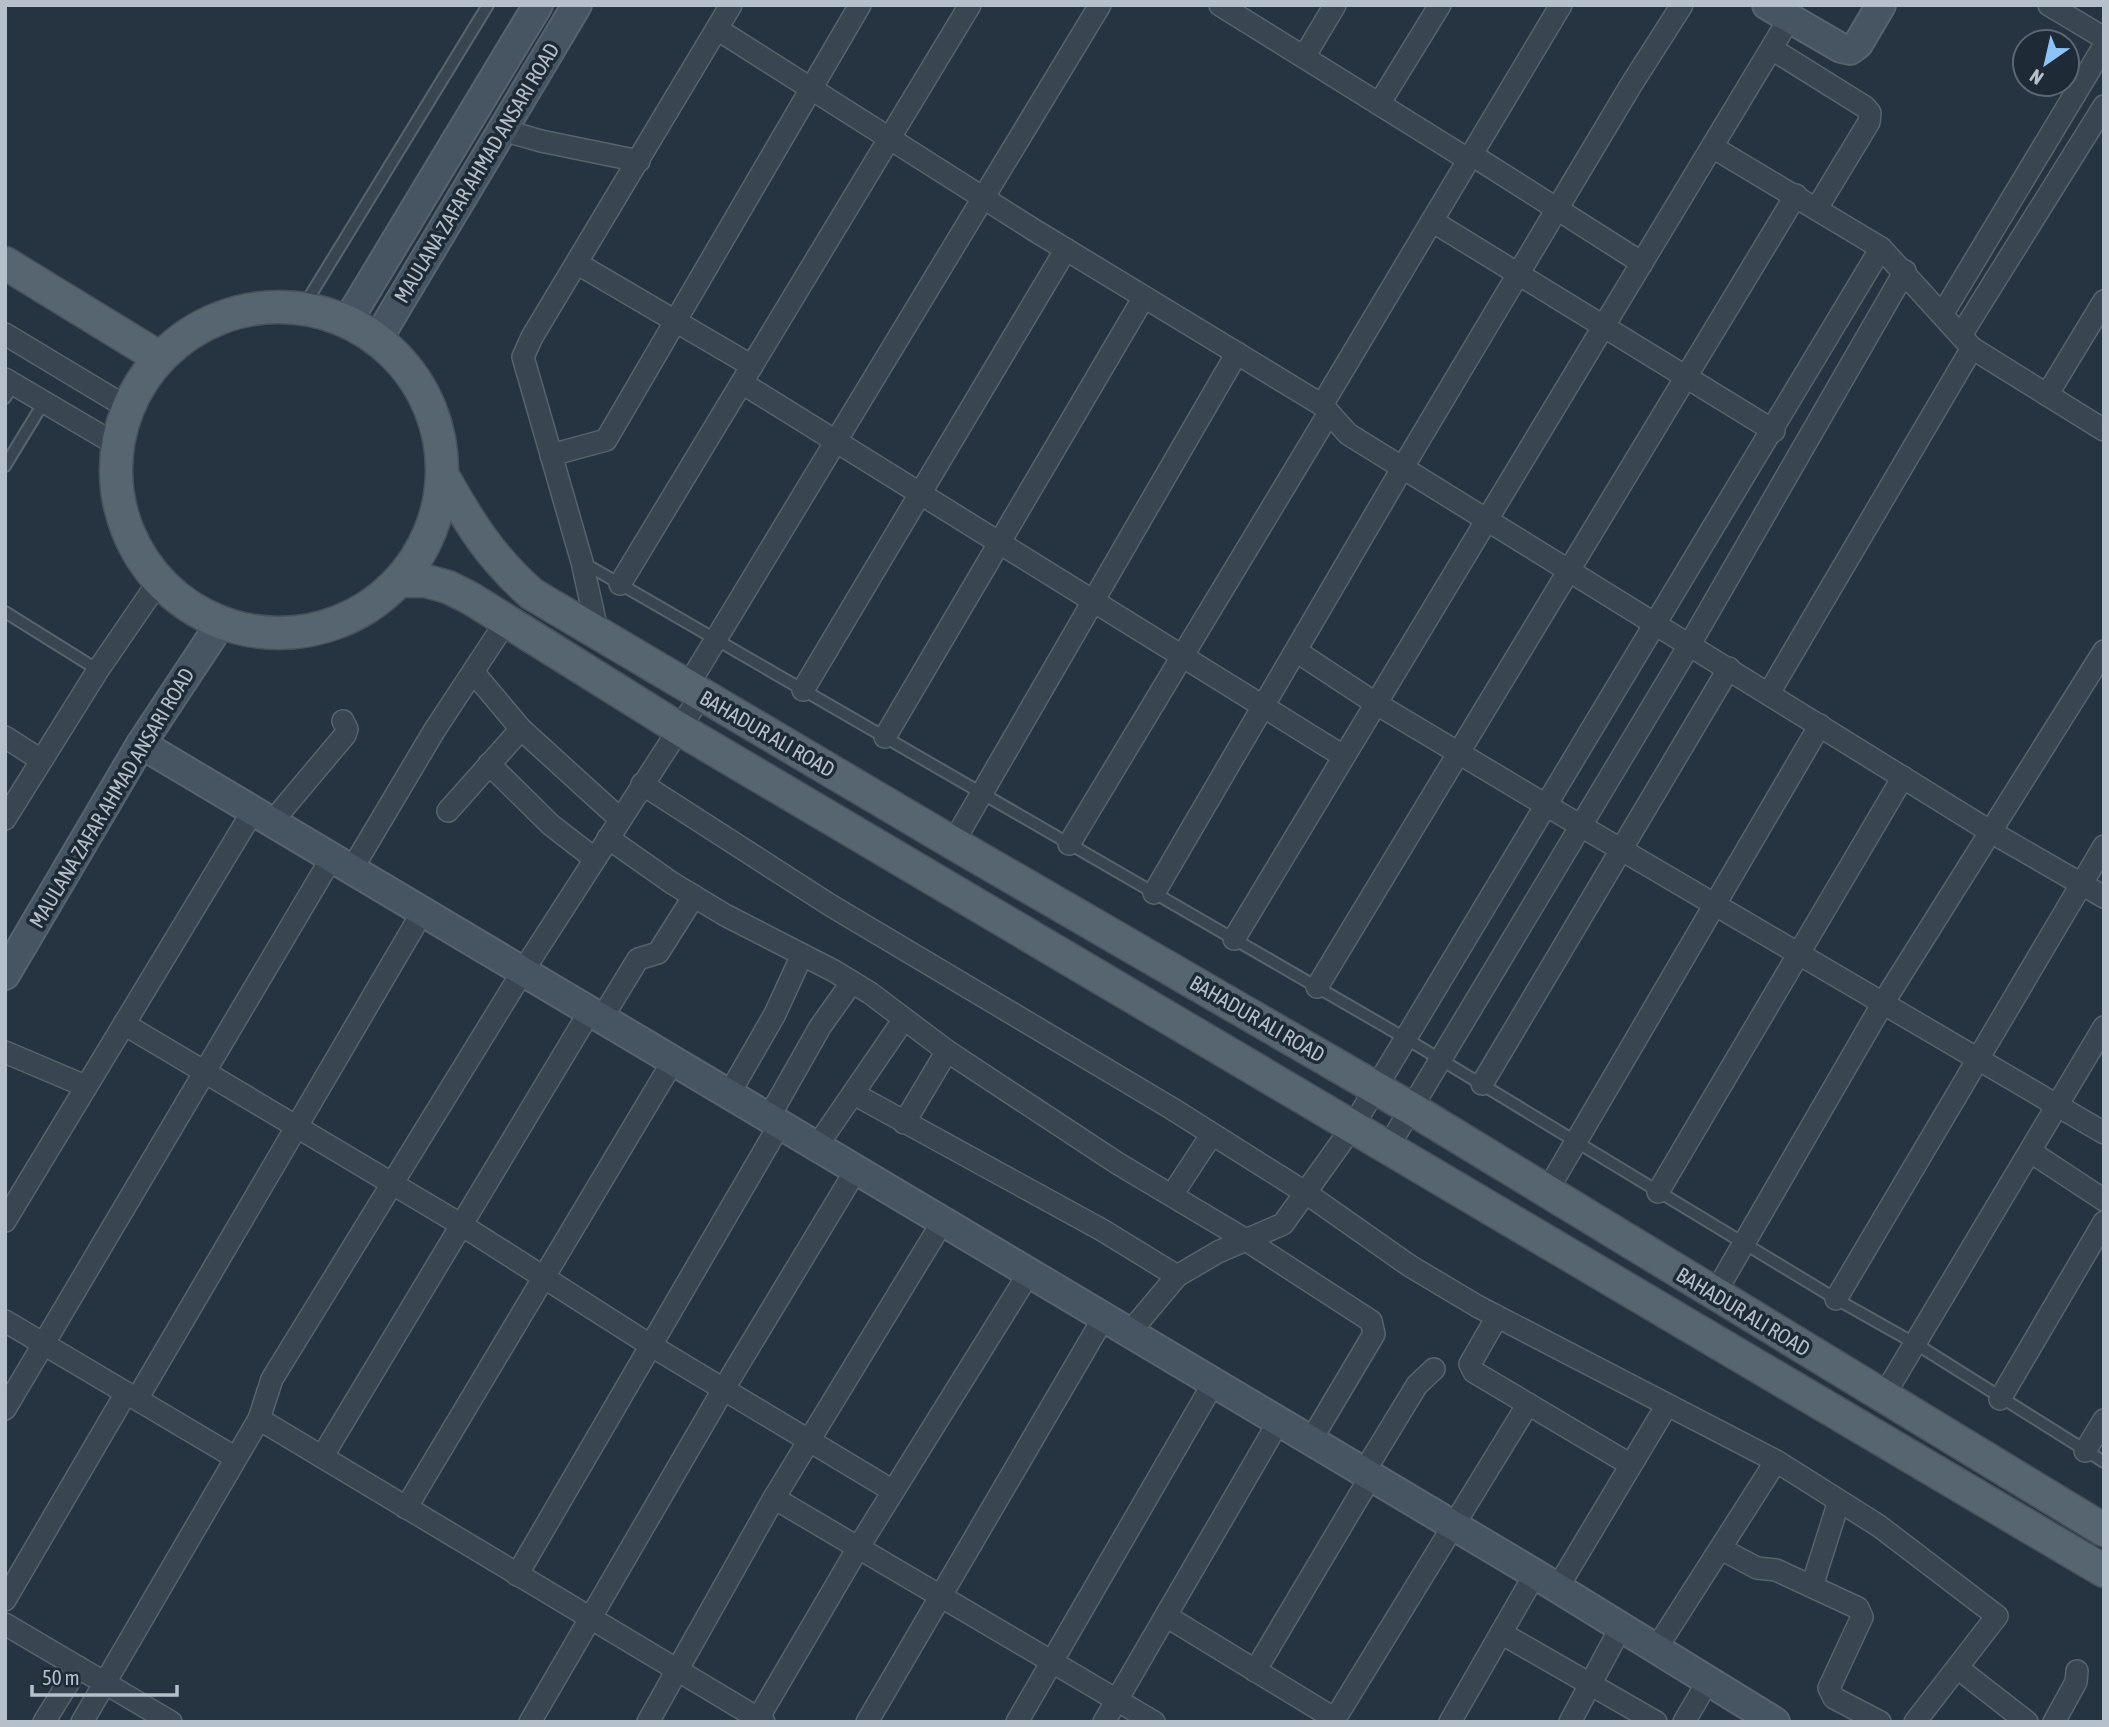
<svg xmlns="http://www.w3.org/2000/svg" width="2109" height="1727" font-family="'Asap Condensed',sans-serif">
<rect width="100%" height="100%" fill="#253440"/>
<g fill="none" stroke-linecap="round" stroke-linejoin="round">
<defs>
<g id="lane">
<path d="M302,309L488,5"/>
<path d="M5,398L14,384"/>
<path d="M5,466L44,402"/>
<path d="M582,562L1405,1038L1836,1299L1916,1344L2104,1462"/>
<path d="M5,612L98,670"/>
</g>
<g id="street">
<path d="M1220,5L1469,160"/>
<path d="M2049,5L2104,38"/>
<path d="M717,29L1034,230L1322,405L1348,434L1991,832L2104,897"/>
<path d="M1772,49L1865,107L1870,113L1869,122L1817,208"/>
<path d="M1304,57L1335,5"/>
<path d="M1379,104L1440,5"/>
<path d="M503,130L541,141L639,161"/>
<path d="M1714,148L1881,248L1972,348L2104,430"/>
<path d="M1472,155L1642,263"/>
<path d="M1432,221L1774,431"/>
<path d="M578,264L752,366"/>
<path d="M1943,313L2104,46"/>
<path d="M5,334L128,408"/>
<path d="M1961,335L2104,106"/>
<path d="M5,379L117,445"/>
<path d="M742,383L1343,756"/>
<path d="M2047,395L2104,301"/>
<path d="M1322,405L1561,5"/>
<path d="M551,455L606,440L860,5"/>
<path d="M620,584L970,5"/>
<path d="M598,634L582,562L523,357L532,337L731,5"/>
<path d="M1296,651L1375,703L1581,826L2104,1133"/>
<path d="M474,673L521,729L620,819"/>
<path d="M687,687L1100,5"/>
<path d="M803,690L1066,249"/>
<path d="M1769,693L1972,348"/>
<path d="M5,737L41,760"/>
<path d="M885,737L1144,297"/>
<path d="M489,764L551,825L595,859"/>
<path d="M642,784L830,905L1171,1108L1306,1193L1410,1266L1477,1306L1776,1461L1879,1526L1997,1616L1915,1722"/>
<path d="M448,811L521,729"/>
<path d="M5,819L98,670L159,581"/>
<path d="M272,822L345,735L347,729L343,721"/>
<path d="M608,838L672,883L725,915L834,971L870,993L947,1051L1117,1163L1246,1240L1371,1321L1374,1334L1311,1440"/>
<path d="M953,843L1237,353"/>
<path d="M1069,844L1329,413"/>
<path d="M352,869L434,731L507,620"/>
<path d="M1154,893L1403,467L1631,85L1682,5"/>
<path d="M1234,939L1789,19"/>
<path d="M1317,987L1796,195"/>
<path d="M602,1018L638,959L658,953L694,896"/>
<path d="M124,1024L460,1224L650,1345L893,1491"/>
<path d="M5,1052L85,1086"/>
<path d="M1482,1084L1729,668"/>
<path d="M729,1094L775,1014L802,955"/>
<path d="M854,1094L1102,1230L1177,1276"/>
<path d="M769,1117L820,1027L852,982"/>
<path d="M904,1123L947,1051"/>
<path d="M817,1146L904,1019"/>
<path d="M1388,1147L1690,644L1905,271"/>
<path d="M2031,1152L2104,1200"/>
<path d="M1547,1191L1820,725"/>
<path d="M1658,1192L1903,777"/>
<path d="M1172,1195L1212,1134"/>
<path d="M5,1221L253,811"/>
<path d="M1714,1295L1883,1003L2104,651"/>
<path d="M1836,1299L2104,846"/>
<path d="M1497,1317L1470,1364L1474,1372L1631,1465"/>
<path d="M5,1321L236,1458"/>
<path d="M1130,1332L1177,1276L1218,1252L1283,1224L1353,1126L1881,248"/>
<path d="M1883,1397L2104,1027"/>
<path d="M137,1399L423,911"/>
<path d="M2000,1399L2104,1222"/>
<path d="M5,1409L332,857"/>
<path d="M259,1419L764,1722"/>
<path d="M2085,1451L2104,1420"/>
<path d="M322,1457L590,1011"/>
<path d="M1364,1472L1417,1385L1434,1369"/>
<path d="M774,1498L1154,1722"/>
<path d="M406,1508L673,1061"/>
<path d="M1721,1549L1757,1568L1776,1570L1858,1608L1862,1617L1829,1688L1834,1698L1880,1722"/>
<path d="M517,1575L780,1124"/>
<path d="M1812,1586L1839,1501"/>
<path d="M1558,1587L1667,1405"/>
<path d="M5,1600L126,1393"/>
<path d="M1166,1616L1335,1719"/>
<path d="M5,1624L171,1722"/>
<path d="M1501,1633L1656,1722"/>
<path d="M1656,1649L1776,1461"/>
<path d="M1959,1669L2027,1722"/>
<path d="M1255,1671L1371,1476"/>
<path d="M44,1722L78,1667"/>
<path d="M82,1722L259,1419L272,1379L523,971L701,695"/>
<path d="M530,1722L723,1390L856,1170"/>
<path d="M648,1722L774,1498L943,1221"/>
<path d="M756,1722L858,1548L1029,1273"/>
<path d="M867,1722L1104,1317"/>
<path d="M1017,1722L1214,1382"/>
<path d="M1104,1722L1279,1421"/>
<path d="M1333,1722L1528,1404"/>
<path d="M1450,1722L1535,1574"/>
<path d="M1570,1722L1621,1627"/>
<path d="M1684,1722L1708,1681"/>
<path d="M2054,1722L2076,1682L2077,1671"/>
</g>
<g id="secondary">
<path d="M1767,5L1841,48L1850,50L1858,44L1881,5"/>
<path d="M347,322L538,5"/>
<path d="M377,340L577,5"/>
<path d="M141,744L1535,1574L1775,1722"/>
<path d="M5,975L141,744L221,623"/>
</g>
<g id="primary">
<path d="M5,263L160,358"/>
<circle cx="279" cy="470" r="163"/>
<path d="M443,476C470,524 491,558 532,594L953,843L1412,1109L2104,1530"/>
<path d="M401,581H426L448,587L470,598L678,728L2104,1571"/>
</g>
</defs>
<!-- lane casing -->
<use href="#lane" stroke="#57636d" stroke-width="14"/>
<!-- street casing -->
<use href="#street" stroke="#57636d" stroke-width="24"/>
<!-- secondary casing -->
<use href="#secondary" stroke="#57636d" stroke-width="32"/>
<!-- primary casing -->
<use href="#primary" stroke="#46515c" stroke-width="35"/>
<!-- lane -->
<use href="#lane" stroke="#394550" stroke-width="10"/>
<!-- street -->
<use href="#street" stroke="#394550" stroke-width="21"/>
<!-- secondary -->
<use href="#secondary" stroke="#475563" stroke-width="28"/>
<!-- primary -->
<use href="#primary" stroke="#576570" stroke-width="32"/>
</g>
<g text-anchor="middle" stroke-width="7" stroke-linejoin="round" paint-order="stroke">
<!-- street labels -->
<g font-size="21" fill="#b6c0ca" stroke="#1e2a35">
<text transform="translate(477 173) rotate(-59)" y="7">MAULANA ZAFAR AHMAD ANSARI ROAD</text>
<text transform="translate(767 734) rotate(30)" y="7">BAHADUR ALI ROAD</text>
<text transform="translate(112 798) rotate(-59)" y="7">MAULANA ZAFAR AHMAD ANSARI ROAD</text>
<text transform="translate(1257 1019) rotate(30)" y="7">BAHADUR ALI ROAD</text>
<text transform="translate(1743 1312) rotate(31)" y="7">BAHADUR ALI ROAD</text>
</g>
</g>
<!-- border -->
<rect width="2109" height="1727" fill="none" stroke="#b6c0ca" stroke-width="14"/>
<!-- north arrow -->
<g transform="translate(2046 63) rotate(214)"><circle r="33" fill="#1e2a35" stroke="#5b6671" stroke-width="2"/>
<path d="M0-5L12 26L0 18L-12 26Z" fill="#8dc4f8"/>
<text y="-10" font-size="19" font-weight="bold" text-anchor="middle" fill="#b6c0ca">N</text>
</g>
<!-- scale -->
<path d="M32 1685v10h145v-10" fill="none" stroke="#b6c0ca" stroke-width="3.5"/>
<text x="42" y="1685" font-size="21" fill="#b6c0ca" stroke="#1e2a35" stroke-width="5" paint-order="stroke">50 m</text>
</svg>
